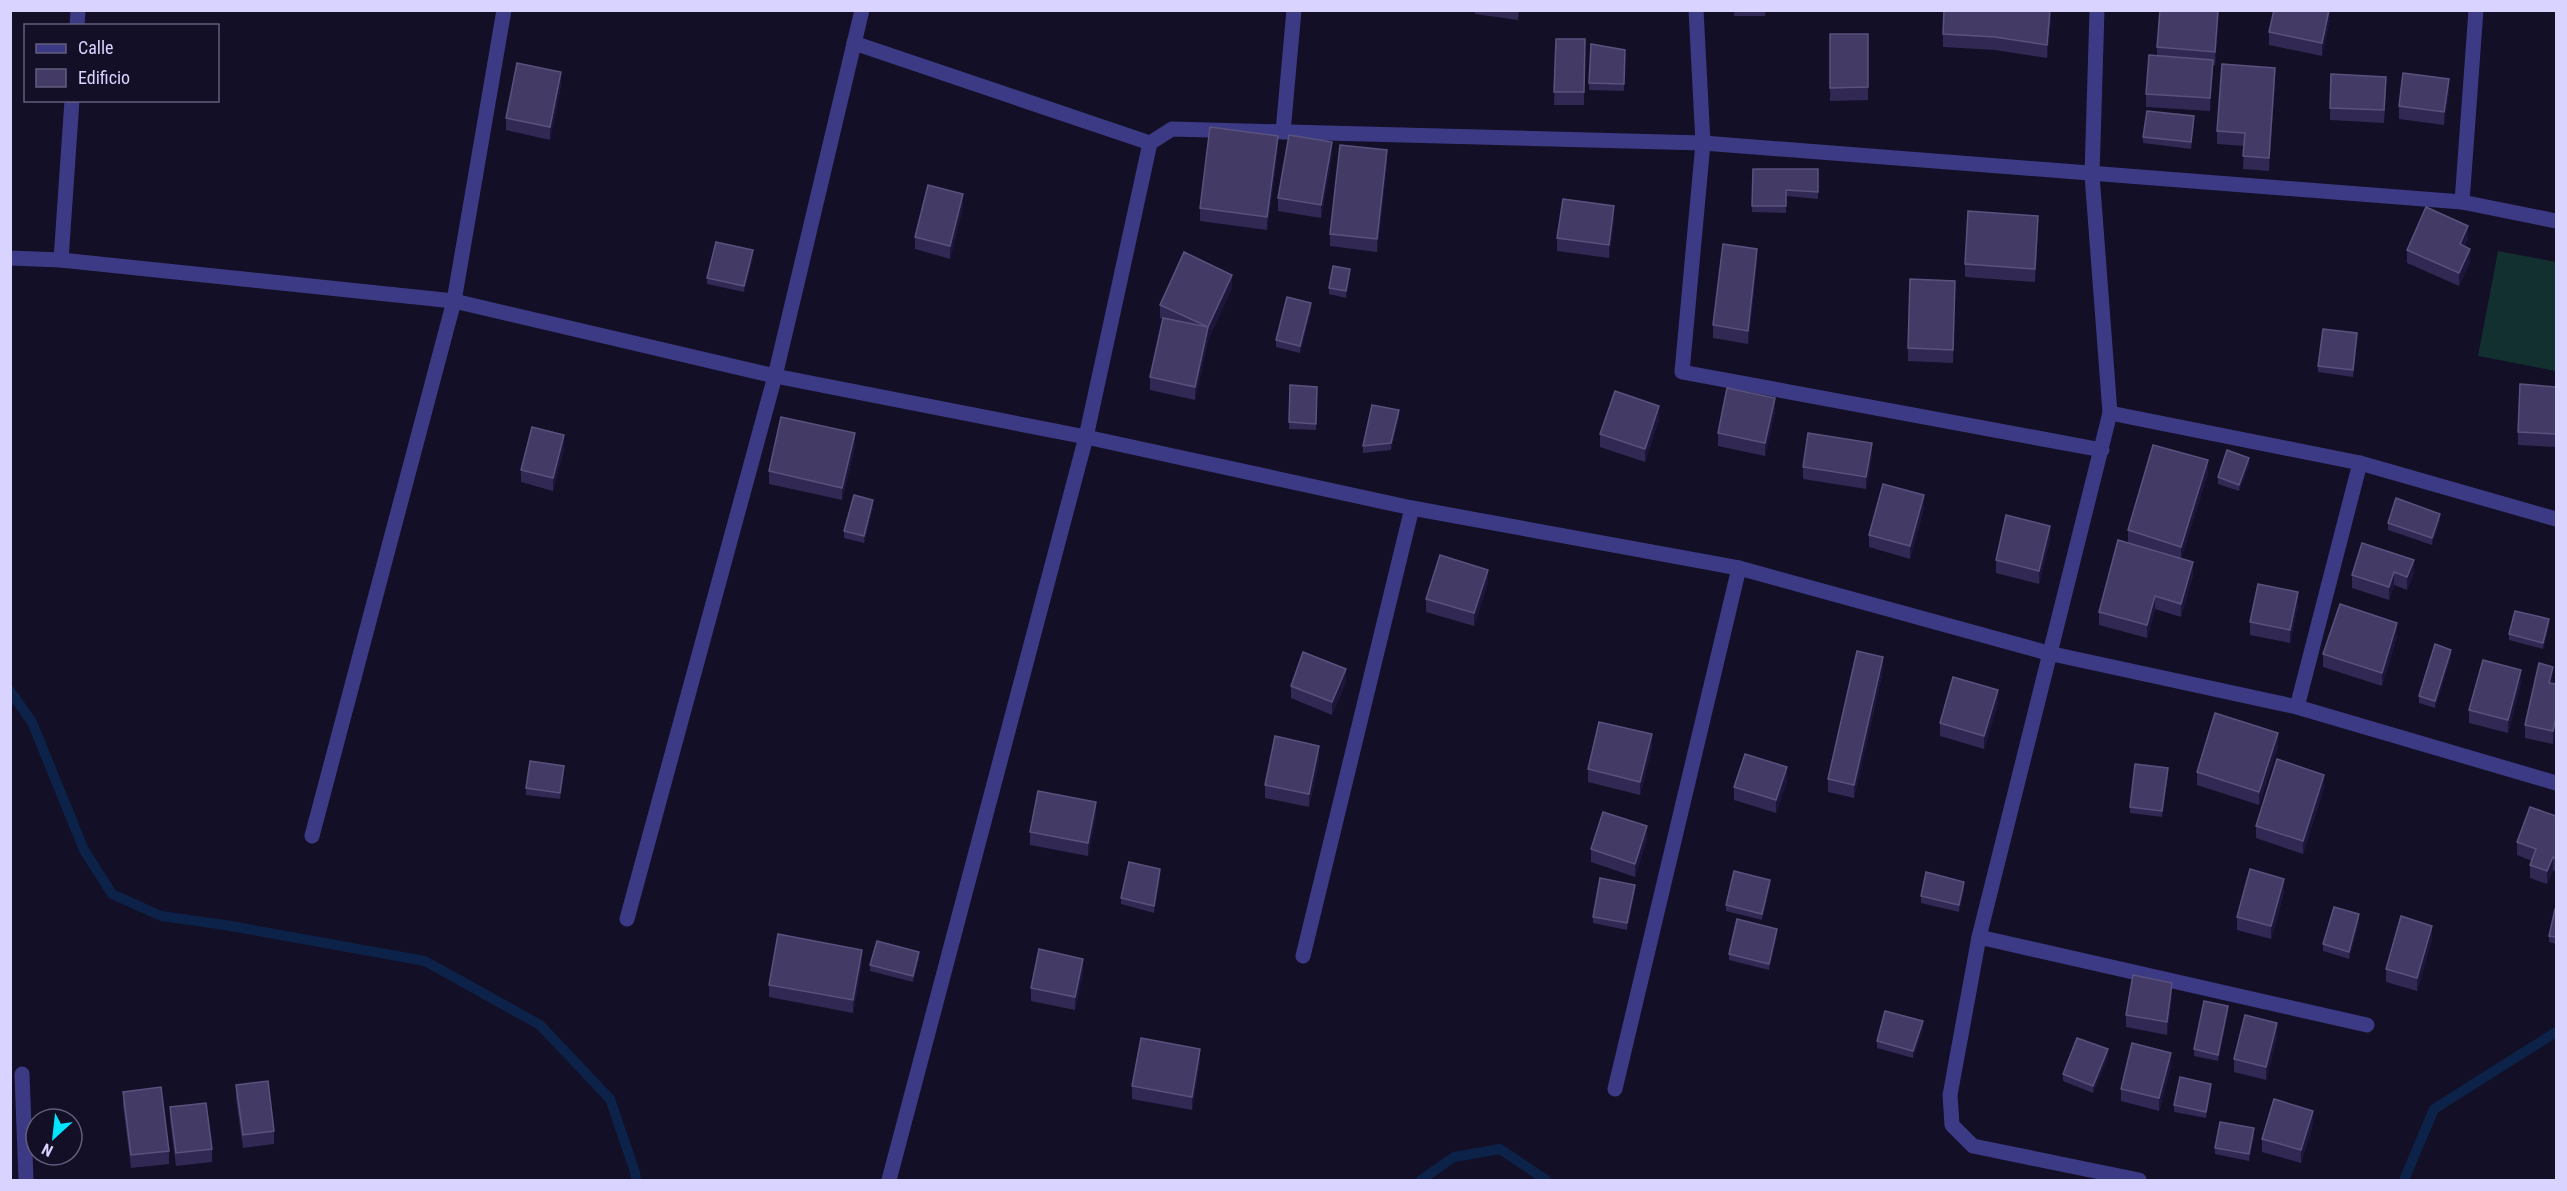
<svg xmlns="http://www.w3.org/2000/svg" width="2567" height="1191" font-family="'Roboto Condensed',sans-serif">
<rect width="100%" height="100%" fill="#130f26"/>
<!-- garden -->
<path fill="#12302f" d="M2498,251L2556,262V371L2478,356Z"/>
<g fill="none" stroke-linecap="round" stroke-linejoin="round">
<!-- stream -->
<g stroke="#0c2248" stroke-width="10">
<path d="M10,691L32,722L84,850L112,894L161,916L225,925L425,961L540,1025L610,1099L635,1172L636,1180"/>
<path d="M1421,1180L1454,1157L1500,1149L1546,1180"/>
<path d="M2404,1180L2434,1109L2556,1032"/>
</g>
<!-- service -->
<path stroke="#3d3a85" stroke-width="15" d="M627,919L775,376"/>
<!-- minor -->
<g stroke="#3d3a85" stroke-width="15">
<path d="M1696,10L1703,143L1682,372L2102,450"/>
<path d="M2097,10L2092,175L2110,413L1979,937L2367,1025"/>
<path d="M2476,10L2462,202L2556,221"/>
<path d="M77,26L78,10"/>
<path d="M854,43L1150,143"/>
<path d="M1283,132L1294,10"/>
<path d="M10,258L61,260L454,301L775,376L1086,437L1412,508L1739,568L2048,653L2297,707L2556,783"/>
<path d="M61,260L72,100"/>
<path d="M775,376L862,10"/>
<path d="M2110,413L2360,463L2556,519"/>
<path d="M2297,707L2360,463"/>
<path d="M312,836L454,301L504,10"/>
<path d="M1979,937L1950,1095L1952,1125L1973,1146L2139,1180"/>
<path d="M1303,956L1412,508"/>
<path d="M22,1074L26,1180"/>
<path d="M1615,1089L1739,568"/>
<path d="M889,1180L1086,437L1150,143L1172,129L1703,143L2462,202"/>
</g>
</g>
<!-- wall -->
<g fill="#312854">
<path d="M1475,10H1519L1518,20L1475,14Z"/>
<path d="M1734,10H1766L1765,16H1734Z"/>
<path d="M2219,10L2215,65H2213L2210,111L2146,107V94L2157,56V47Z"/>
<path d="M2330,10V18L2322,56L2269,45V32Z"/>
<path d="M2051,19L2047,58L1995,50L1943,47V34Z"/>
<path d="M1830,34H1868V100L1830,101Z"/>
<path d="M1556,39H1585L1584,105H1554Z"/>
<path d="M1625,50L1624,91L1589,90V83Z"/>
<path d="M2275,81L2269,171L2243,169L2244,146L2217,144V131Z"/>
<path d="M561,85L550,140L506,130V118Z"/>
<path d="M2386,90L2384,123L2330,120V108Z"/>
<path d="M2449,92L2444,125L2399,119V106Z"/>
<path d="M2194,123L2191,149L2143,143V137Z"/>
<path d="M1278,149L1267,230L1200,221V208Z"/>
<path d="M1332,155L1321,218L1278,211V198Z"/>
<path d="M1387,163L1377,252L1330,246V234Z"/>
<path d="M1753,169H1818V199L1786,196V213L1752,212Z"/>
<path d="M963,207L950,259L915,249V237Z"/>
<path d="M1614,219L1609,258L1557,251V238Z"/>
<path d="M2038,229L2035,282L1965,277V264Z"/>
<path d="M2468,239L2464,246L2470,262L2459,286L2407,263V250Z"/>
<path d="M753,257L744,292L707,284V278Z"/>
<path d="M1757,262L1748,344L1713,338V325Z"/>
<path d="M1350,276L1346,298L1329,294V288Z"/>
<path d="M1955,281L1953,363L1908,361V348Z"/>
<path d="M1232,288L1208,340L1195,400L1150,390V377L1163,319L1160,318V305Z"/>
<path d="M1311,310L1300,353L1276,347V340Z"/>
<path d="M2357,340L2353,377L2318,372V366Z"/>
<path d="M1290,385L1317,387L1316,430L1289,429Z"/>
<path d="M2556,387V447L2518,445V432Z"/>
<path d="M1775,411L1765,456L1718,446V433Z"/>
<path d="M1399,417L1391,450L1363,453V446Z"/>
<path d="M1659,419L1645,462L1600,447V434Z"/>
<path d="M855,446L842,500L769,484V471Z"/>
<path d="M564,448L553,491L521,482V470Z"/>
<path d="M1872,456L1866,489L1803,479V467Z"/>
<path d="M2249,465L2239,491L2218,484V477Z"/>
<path d="M2208,473L2181,558L2193,575L2181,617L2155,609L2147,638L2099,625V612L2128,543V530Z"/>
<path d="M873,507L864,543L844,538V531Z"/>
<path d="M1924,508L1910,559L1869,547V535Z"/>
<path d="M2440,520L2432,545L2388,530V523Z"/>
<path d="M2050,539L2039,584L1996,573V560Z"/>
<path d="M2362,543L2414,573L2407,590L2394,585L2389,600L2352,588V575Z"/>
<path d="M1488,582L1474,626L1426,612V599Z"/>
<path d="M2298,605L2290,643L2250,635V622Z"/>
<path d="M2549,626L2543,649L2509,640V634Z"/>
<path d="M2397,636L2382,686L2323,667V654Z"/>
<path d="M2451,656L2435,708L2419,703V696Z"/>
<path d="M1883,670L1854,798L1828,792V779Z"/>
<path d="M2553,680L2552,683L2556,684L2553,744L2525,738V725Z"/>
<path d="M1346,682L1332,715L1291,698V686Z"/>
<path d="M2521,683L2508,733L2469,723V710Z"/>
<path d="M1998,703L1984,749L1940,736V723Z"/>
<path d="M2278,746L2259,805L2197,785V772Z"/>
<path d="M1652,747L1640,795L1588,782V769Z"/>
<path d="M1319,759L1309,807L1265,798V785Z"/>
<path d="M564,772L560,799L526,795V788Z"/>
<path d="M2168,775L2162,817L2130,813V807Z"/>
<path d="M1787,780L1776,813L1734,800V787Z"/>
<path d="M2324,787L2303,854L2256,838V826Z"/>
<path d="M1096,815L1088,856L1030,845V832Z"/>
<path d="M2556,816V872L2553,870L2547,884L2530,878V865L2532,861L2517,855V842Z"/>
<path d="M1647,838L1635,877L1591,862V849Z"/>
<path d="M1160,876L1154,913L1121,904V898Z"/>
<path d="M1770,886L1762,920L1726,911V905Z"/>
<path d="M1964,888L1959,912L1921,903V896Z"/>
<path d="M1635,891L1627,930L1593,923V917Z"/>
<path d="M2284,892L2271,939L2237,930V917Z"/>
<path d="M2556,909V944L2549,942V936Z"/>
<path d="M2359,921L2349,959L2323,951V944Z"/>
<path d="M1777,936L1769,970L1729,960V954Z"/>
<path d="M2432,939L2417,991L2386,982V969Z"/>
<path d="M919,958L913,982L870,971V965Z"/>
<path d="M862,963L853,1013L769,997V985Z"/>
<path d="M1083,972L1075,1010L1031,1001V988Z"/>
<path d="M2172,996L2167,1035L2126,1027V1015Z"/>
<path d="M2228,1013L2218,1061L2194,1056V1049Z"/>
<path d="M1923,1028L1913,1058L1877,1048V1041Z"/>
<path d="M2277,1036L2266,1080L2234,1072V1059Z"/>
<path d="M2108,1056L2093,1093L2063,1081V1074Z"/>
<path d="M1200,1061L1192,1110L1132,1099V1086Z"/>
<path d="M2171,1066L2159,1111L2121,1101V1089Z"/>
<path d="M236,1085L274,1131V1144L243,1148L236,1098Z"/>
<path d="M2211,1090L2206,1118L2174,1112V1105Z"/>
<path d="M123,1092L169,1151V1164L131,1168L123,1105Z"/>
<path d="M170,1107L212,1149V1162L176,1166L170,1120Z"/>
<path d="M2313,1124L2301,1163L2262,1152V1139Z"/>
<path d="M2254,1135L2249,1161L2215,1154V1148Z"/>
</g>
<!-- shaded-wall -->
<g fill="#1d163a">
<path d="M2051,10V19L2047,58V45Z"/>
<path d="M2218,10H2219L2215,65V52Z"/>
<path d="M2329,10H2330V18L2322,56V43Z"/>
<path d="M2213,60V73L2210,111V98Z"/>
<path d="M2275,68V81L2269,171V158Z"/>
<path d="M561,72V85L550,140V127Z"/>
<path d="M2449,79V92L2444,125V112Z"/>
<path d="M1278,136V149L1267,230V217Z"/>
<path d="M1332,142V155L1321,218V205Z"/>
<path d="M1387,150V163L1377,252V239Z"/>
<path d="M963,194V207L950,259V246Z"/>
<path d="M1614,206V219L1609,258V245Z"/>
<path d="M2038,216V229L2035,282V269Z"/>
<path d="M2468,226V239L2460,257V244Z"/>
<path d="M1757,249V262L1748,344V331Z"/>
<path d="M2470,249V262L2459,286V273Z"/>
<path d="M753,250V257L744,292V286Z"/>
<path d="M1350,269V276L1346,298V291Z"/>
<path d="M1232,275V288L1208,340L1195,400V387L1208,327Z"/>
<path d="M1311,303V310L1300,353V346Z"/>
<path d="M1775,398V411L1765,456V443Z"/>
<path d="M1659,406V419L1645,462V449Z"/>
<path d="M1399,410V417L1391,450V443Z"/>
<path d="M855,433V446L842,500V488Z"/>
<path d="M564,435V448L553,491V478Z"/>
<path d="M1872,443V456L1866,489V477Z"/>
<path d="M2249,458V465L2239,491V485Z"/>
<path d="M2208,460V473L2181,560V547Z"/>
<path d="M1924,495V508L1910,559V546Z"/>
<path d="M873,500V507L864,543V536Z"/>
<path d="M2440,514V520L2432,545V538Z"/>
<path d="M2050,526V539L2039,584V571Z"/>
<path d="M2414,560V573L2407,590V577Z"/>
<path d="M2193,562V575L2181,617V604Z"/>
<path d="M1488,570V582L1474,626V613Z"/>
<path d="M2394,572V585L2389,600V587Z"/>
<path d="M2298,592V605L2290,643V630Z"/>
<path d="M2155,596V609L2147,638V625Z"/>
<path d="M2549,619V626L2543,649V643Z"/>
<path d="M2397,623V636L2382,686V673Z"/>
<path d="M2451,650V656L2435,708V701Z"/>
<path d="M1883,657V670L1854,798V785Z"/>
<path d="M2553,667V680L2549,696V683Z"/>
<path d="M1346,669V682L1332,715V702Z"/>
<path d="M2521,670V683L2508,733V720Z"/>
<path d="M1998,690V703L1984,749V736Z"/>
<path d="M2556,717V730L2553,744V731Z"/>
<path d="M2278,733V746L2259,805V792Z"/>
<path d="M1652,734V747L1640,795V782Z"/>
<path d="M1319,746V759L1309,807V794Z"/>
<path d="M564,766V772L560,799V793Z"/>
<path d="M1787,767V780L1776,813V800Z"/>
<path d="M2168,768V775L2162,817V811Z"/>
<path d="M2324,775V787L2303,854V841Z"/>
<path d="M1096,802V815L1088,856V843Z"/>
<path d="M1647,826V838L1635,877V864Z"/>
<path d="M2553,857V870L2547,884V871Z"/>
<path d="M1160,869V876L1154,913V906Z"/>
<path d="M2284,879V892L2271,939V926Z"/>
<path d="M1770,880V886L1762,920V914Z"/>
<path d="M1964,882V888L1959,912V905Z"/>
<path d="M1635,885V891L1627,930V923Z"/>
<path d="M2359,914V921L2349,959V952Z"/>
<path d="M2432,926V939L2417,991V978Z"/>
<path d="M1777,929V936L1769,970V964Z"/>
<path d="M862,950V963L853,1013V1000Z"/>
<path d="M919,952V958L913,982V976Z"/>
<path d="M1083,959V972L1075,1010V997Z"/>
<path d="M2172,983V996L2167,1035V1022Z"/>
<path d="M2228,1006V1013L2218,1061V1055Z"/>
<path d="M1923,1021V1028L1913,1058V1051Z"/>
<path d="M2277,1023V1036L2266,1080V1067Z"/>
<path d="M1200,1049V1061L1192,1110V1097Z"/>
<path d="M2108,1049V1056L2093,1093V1086Z"/>
<path d="M2171,1053V1066L2159,1111V1098Z"/>
<path d="M2211,1084V1090L2206,1118V1112Z"/>
<path d="M2313,1111V1124L2301,1163V1150Z"/>
<path d="M2254,1128V1135L2249,1161V1154Z"/>
</g>
<!-- building -->
<g fill="#433a66" stroke="#5a527e" stroke-width="1.5">
<path d="M1944,10H2050L2047,45L1995,37L1943,34Z"/>
<path d="M2160,10H2218L2215,52L2157,47Z"/>
<path d="M2274,10H2329L2322,43L2269,32Z"/>
<path d="M1830,34H1868V87L1830,88Z"/>
<path d="M1556,39H1585L1584,92H1554Z"/>
<path d="M1591,44L1625,50L1624,84L1589,83Z"/>
<path d="M2149,55L2213,60L2210,98L2146,94Z"/>
<path d="M517,63L561,72L550,127L506,118Z"/>
<path d="M2222,64L2275,68L2269,158L2243,156L2245,133L2217,131Z"/>
<path d="M2403,73L2449,79L2444,112L2399,106Z"/>
<path d="M2331,74L2386,77L2384,110L2330,108Z"/>
<path d="M2147,111L2194,116L2191,142L2143,137Z"/>
<path d="M1210,127L1278,136L1267,217L1200,208Z"/>
<path d="M1289,135L1332,142L1321,205L1278,198Z"/>
<path d="M1340,145L1387,150L1377,239L1330,234Z"/>
<path d="M1753,169H1818V192L1786,190V206H1752Z"/>
<path d="M928,185L963,194L950,246L915,237Z"/>
<path d="M1563,199L1614,206L1609,245L1557,238Z"/>
<path d="M2426,207L2468,226L2460,244L2470,249L2459,273L2407,250Z"/>
<path d="M1968,211L2038,216L2035,269L1965,264Z"/>
<path d="M716,242L753,250L744,286L707,278Z"/>
<path d="M1723,244L1757,249L1748,331L1713,325Z"/>
<path d="M1184,252L1232,275L1208,327L1160,305Z"/>
<path d="M1333,266L1350,269L1346,291L1329,288Z"/>
<path d="M1910,279L1955,281L1953,350L1908,348Z"/>
<path d="M1287,297L1311,303L1300,346L1276,340Z"/>
<path d="M1163,318L1208,327L1195,387L1150,377Z"/>
<path d="M2323,329L2357,333L2353,370L2318,366Z"/>
<path d="M2520,384L2556,387V434L2518,432Z"/>
<path d="M1290,385L1317,387L1316,424L1289,422Z"/>
<path d="M1727,388L1775,398L1765,443L1718,433Z"/>
<path d="M1615,391L1659,406L1645,449L1600,434Z"/>
<path d="M1372,405L1399,410L1391,443L1363,446Z"/>
<path d="M781,417L855,433L842,488L769,471Z"/>
<path d="M532,427L564,435L553,478L521,470Z"/>
<path d="M1808,433L1872,443L1866,477L1803,467Z"/>
<path d="M2153,445L2208,460L2181,547L2128,530Z"/>
<path d="M2227,450L2249,458L2239,485L2218,477Z"/>
<path d="M1883,484L1924,495L1910,546L1869,535Z"/>
<path d="M854,495L873,500L864,536L844,531Z"/>
<path d="M2396,498L2440,514L2432,538L2388,523Z"/>
<path d="M2006,515L2050,526L2039,571L1996,560Z"/>
<path d="M2118,540L2193,562L2181,604L2155,596L2147,625L2099,612Z"/>
<path d="M2362,543L2414,560L2407,577L2394,572L2389,587L2352,575Z"/>
<path d="M1440,555L1488,570L1474,613L1426,599Z"/>
<path d="M2258,584L2298,592L2290,630L2250,622Z"/>
<path d="M2340,604L2397,623L2382,673L2323,654Z"/>
<path d="M2515,611L2549,619L2543,643L2509,634Z"/>
<path d="M2435,644L2451,650L2435,701L2419,696Z"/>
<path d="M1857,651L1883,657L1854,785L1828,779Z"/>
<path d="M1303,652L1346,669L1332,702L1291,686Z"/>
<path d="M2483,660L2521,670L2508,720L2469,710Z"/>
<path d="M2539,663L2553,667L2549,683L2556,684V717L2553,731L2525,725Z"/>
<path d="M1953,677L1998,690L1984,736L1940,723Z"/>
<path d="M2215,713L2278,733L2259,792L2197,772Z"/>
<path d="M1599,722L1652,734L1640,782L1588,769Z"/>
<path d="M1275,736L1319,746L1309,794L1265,785Z"/>
<path d="M1745,754L1787,767L1776,800L1734,787Z"/>
<path d="M2277,759L2324,775L2303,841L2256,826Z"/>
<path d="M530,761L564,766L560,793L526,788Z"/>
<path d="M2135,764L2168,768L2162,811L2130,807Z"/>
<path d="M1038,791L1096,802L1088,843L1030,832Z"/>
<path d="M2530,807L2556,816V859L2553,857L2547,871L2530,865L2536,849L2517,842Z"/>
<path d="M1603,812L1647,826L1635,864L1591,849Z"/>
<path d="M1129,862L1160,869L1154,906L1121,898Z"/>
<path d="M2250,869L2284,879L2271,926L2237,917Z"/>
<path d="M1734,871L1770,880L1762,914L1726,905Z"/>
<path d="M1926,872L1964,882L1959,905L1921,896Z"/>
<path d="M1600,878L1635,885L1627,923L1593,917Z"/>
<path d="M2334,907L2359,914L2349,952L2323,944Z"/>
<path d="M2555,909H2556V937L2549,936Z"/>
<path d="M2401,916L2432,926L2417,978L2386,969Z"/>
<path d="M1737,919L1777,929L1769,964L1729,954Z"/>
<path d="M778,934L862,950L853,1000L769,985Z"/>
<path d="M877,941L919,952L913,976L870,965Z"/>
<path d="M1039,949L1083,959L1075,997L1031,988Z"/>
<path d="M2133,975L2172,983L2167,1022L2126,1015Z"/>
<path d="M2204,1001L2228,1006L2218,1055L2194,1049Z"/>
<path d="M1885,1011L1923,1021L1913,1051L1877,1041Z"/>
<path d="M2245,1015L2277,1023L2266,1067L2234,1059Z"/>
<path d="M1141,1038L1200,1049L1192,1097L1132,1086Z"/>
<path d="M2077,1038L2108,1049L2093,1086L2063,1074Z"/>
<path d="M2132,1043L2171,1053L2159,1098L2121,1089Z"/>
<path d="M2180,1077L2211,1084L2206,1112L2174,1105Z"/>
<path d="M268,1081L274,1131L243,1135L236,1085Z"/>
<path d="M161,1087L169,1151L131,1155L123,1092Z"/>
<path d="M2274,1099L2313,1111L2301,1150L2262,1139Z"/>
<path d="M206,1103L212,1149L176,1153L170,1107Z"/>
<path d="M2220,1122L2254,1128L2249,1154L2215,1148Z"/>
</g>
<!-- border -->
<rect width="2567" height="1191" fill="none" stroke="#d9d4ff" stroke-width="24"/>
<!-- legend -->
<rect x="24" y="24" width="195" height="78" fill="#130f26" stroke="#625e7d" stroke-width="1.5"/>
<rect x="36" y="44" width="30" height="9" fill="#3d3a85" stroke="#625e7d" stroke-width="1.5"/>
<text x="78" y="54" font-size="18" fill="#d9d4ff">Calle</text>
<rect x="36" y="69" width="30" height="18" fill="#433a66" stroke="#625e7d" stroke-width="1.5"/>
<text x="78" y="84" font-size="18" fill="#d9d4ff">Edificio</text>
<!-- north arrow -->
<g transform="translate(54 1137) rotate(207)"><circle r="28" fill="#130f26" stroke="#625e7d" stroke-width="1.5"/>
<path d="M0-4.5L10 22L0 15L-10 22Z" fill="#00e5ff"/>
<text y="-9" font-size="16" font-weight="bold" text-anchor="middle" fill="#d9d4ff">N</text>
</g>
</svg>
